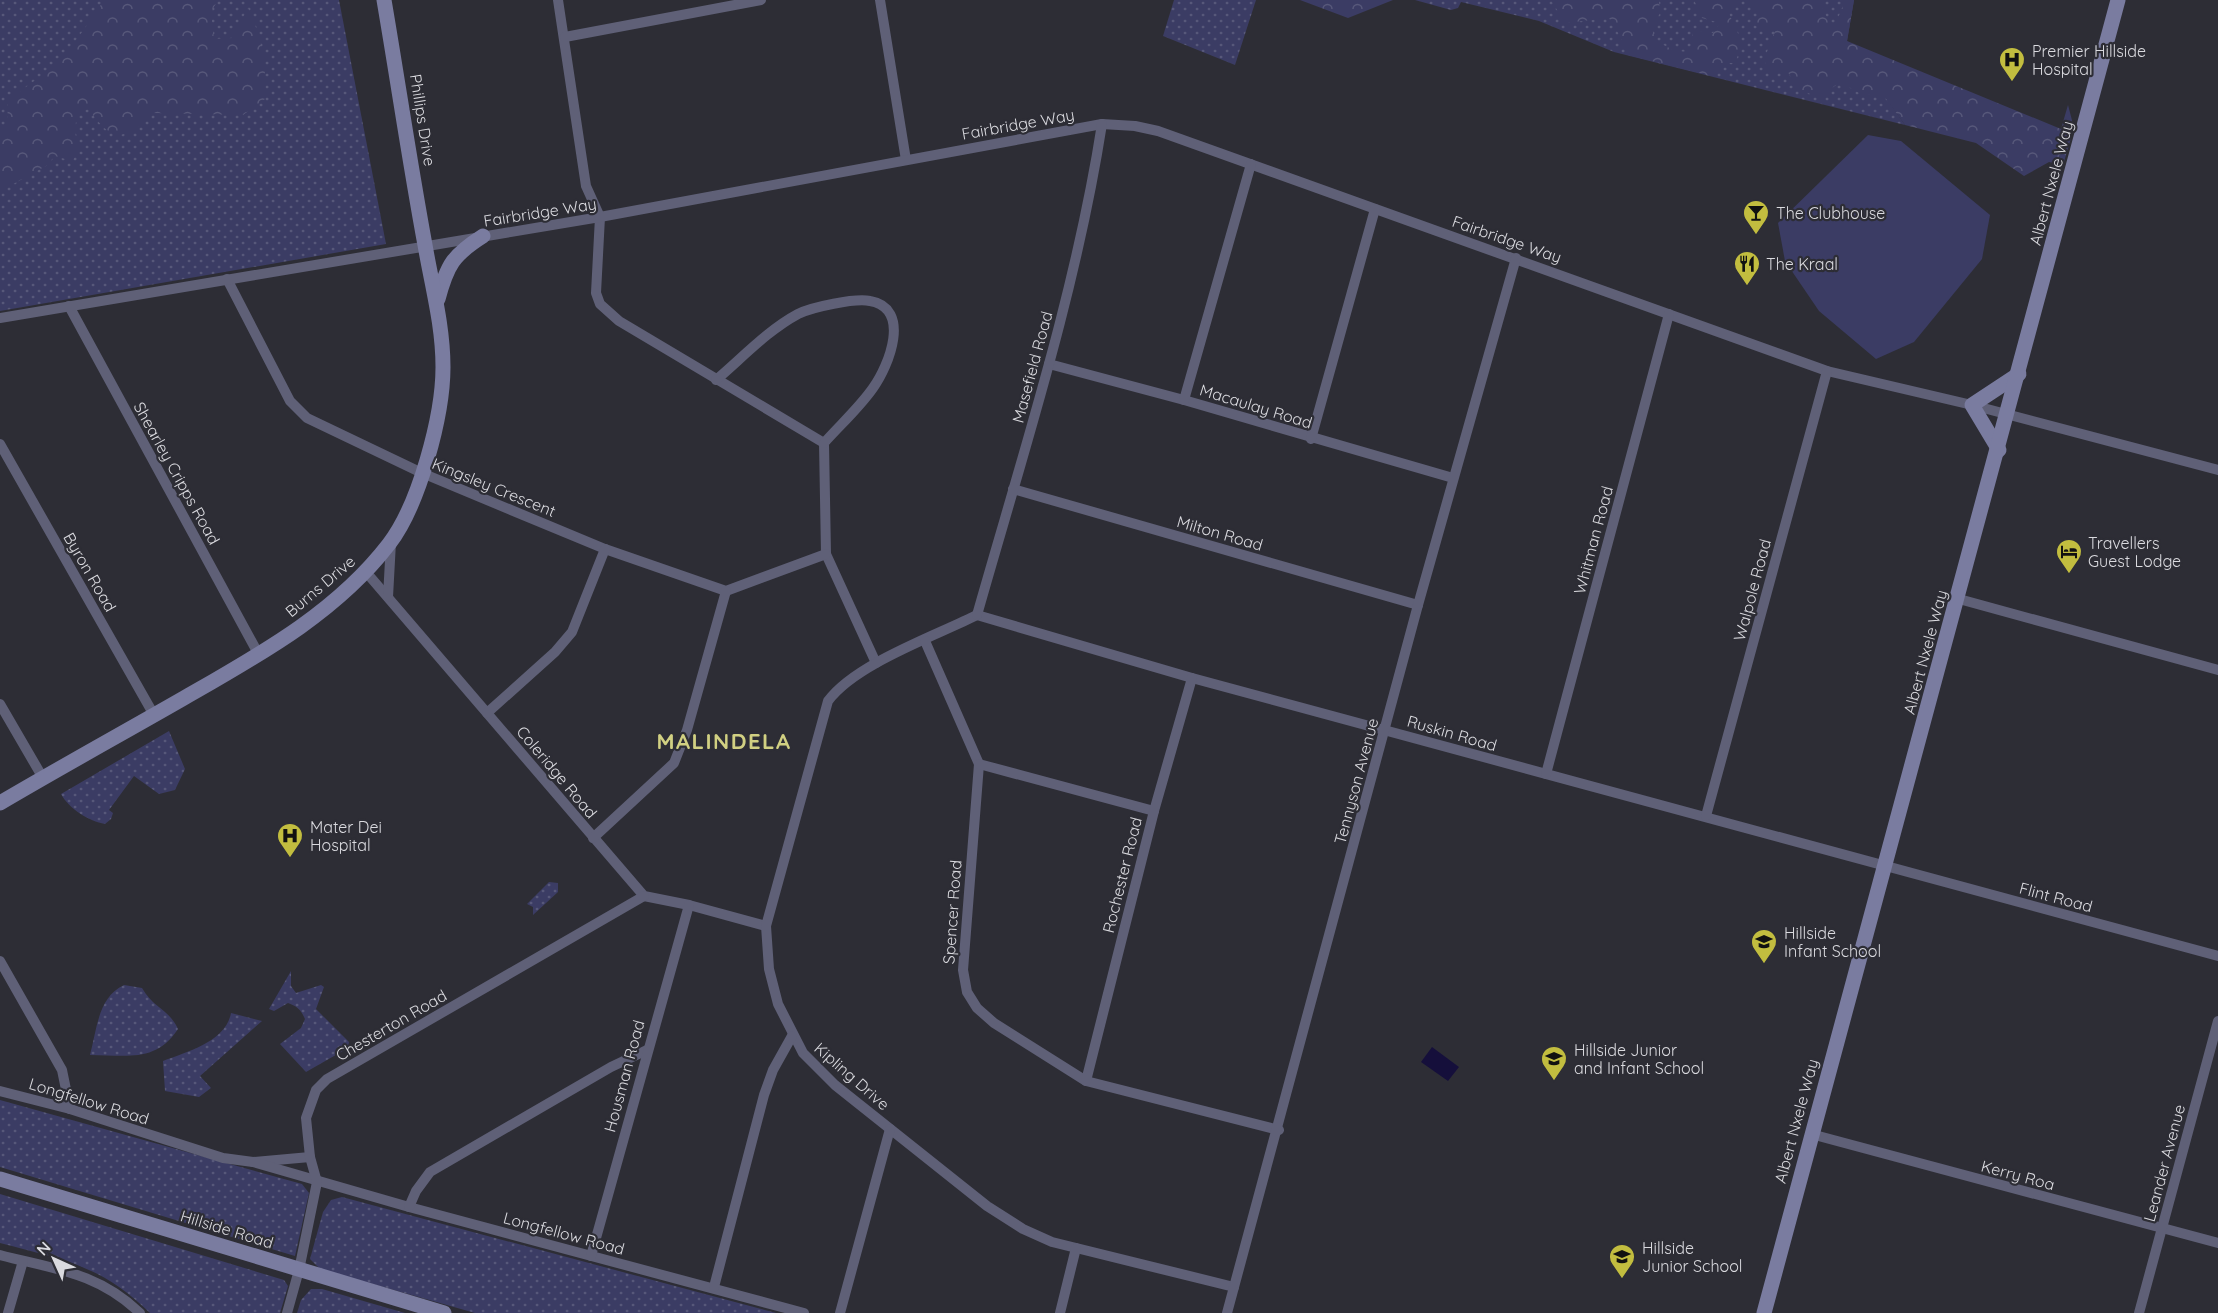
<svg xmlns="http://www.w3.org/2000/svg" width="2218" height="1313" font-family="Quicksand,sans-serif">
<defs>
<pattern id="grass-dots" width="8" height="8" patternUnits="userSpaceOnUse" patternTransform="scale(1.5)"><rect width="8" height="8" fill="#3b3c64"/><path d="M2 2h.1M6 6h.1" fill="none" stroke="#57587a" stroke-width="1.8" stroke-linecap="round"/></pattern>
<pattern id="forest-crowns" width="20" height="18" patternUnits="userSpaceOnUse" patternTransform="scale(1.5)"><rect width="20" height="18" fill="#3b3c64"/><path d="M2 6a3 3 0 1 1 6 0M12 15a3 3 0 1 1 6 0" fill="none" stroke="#57587a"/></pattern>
</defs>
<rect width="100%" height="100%" fill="#2d2d35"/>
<!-- grass -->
<g fill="url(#grass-dots)">
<path d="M0,0H339L386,244L0,311Z"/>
<path d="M1174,0H1256L1235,65L1163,36Z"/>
<path d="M1415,0H1854L1847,41L1905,125L1614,52L1539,21L1461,2L1458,8L1451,10Z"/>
<path d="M169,731L185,769L175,790L159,794L134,776L109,810L113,813L111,819L105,824C89,821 69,809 61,794Z"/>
<path d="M549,882L558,883V892L533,915V907L527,904Z"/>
<path d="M291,971V986L296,993L321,985L324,987L316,1009L349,1042L348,1048L306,1072L280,1044L301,1028L305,1019C301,1010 297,1006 288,1003L274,1011L269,1009Z"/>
<path d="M124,985L142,988C154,1009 169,1009 178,1029C156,1063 126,1055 90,1055C97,1029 98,997 124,985Z"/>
<path d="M231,1013L262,1021L200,1076L211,1088L199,1097L165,1091L163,1061C186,1052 226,1042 231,1013Z"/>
<path d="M0,1100L302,1184L309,1193L295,1256L0,1167Z"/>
<path d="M0,1194L284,1280L288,1286L280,1313H150C101,1265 64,1260 0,1243Z"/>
<path d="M342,1197L776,1313H475L320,1269L310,1259L323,1212L331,1200Z"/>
<path d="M311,1289H322L405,1313H297L301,1300Z"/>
</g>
<!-- forest -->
<g fill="url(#forest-crowns)">
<path d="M104,0H218L211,12L214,39L232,38L248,8C262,37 267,67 265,99L243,115L153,113C125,141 112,144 89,109L77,111L75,132L79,151L72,161L55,156L46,166L6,188L0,187V134L7,127L8,102C18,92 29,85 41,76C67,56 86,27 104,0Z"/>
<path d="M1300,0H1393L1348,18Z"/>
<path d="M1551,0H1569V2L1576,0H1659L1660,13L1652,29L1656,41L1675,51L1691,52L1693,30L1713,33L1720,23L1702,18L1694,0H1739L1728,11C1737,34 1746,38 1735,63H1729L1712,76L1628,55L1620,36L1609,18L1565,23Z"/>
<path d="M1751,0H1819L1833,31L1845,0H1854L1847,41L2061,129L2068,105L2074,128L2063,165L2049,162L2024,176L1976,143L1905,125L1884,96L1861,94L1840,82L1819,98L1799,89L1787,71L1766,72L1765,57L1775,31L1761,29L1753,24L1759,14Z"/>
</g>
<!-- pitch -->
<path fill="#3b3c64" d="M1868,135L1901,141L1990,215L1982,259L1914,342L1876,359L1819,311L1785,261L1778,223Z"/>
<!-- water -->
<path fill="#150f3b" d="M1432,1047L1459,1067L1448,1081L1421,1062Z"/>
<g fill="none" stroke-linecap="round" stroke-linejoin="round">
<!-- street -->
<g stroke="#5f6077" stroke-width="10">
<path d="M558,0L586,186L600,217L596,293L600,304L619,321L824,443L826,554L876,663"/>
<path d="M880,0L906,160"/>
<path d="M565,37L761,0"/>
<path d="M227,279L290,401L307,418L422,473L605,549L726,591L826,554"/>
<path d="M69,306L259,655"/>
<path d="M0,318L600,217L1102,124L1135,126L1158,131L1827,371L1972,405L2218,470"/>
<path d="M1049,364L1184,400L1453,478"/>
<path d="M716,380C742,358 768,330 798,314C812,307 855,298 870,301C912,308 889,366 873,388C859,408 840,425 824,443"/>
<path d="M1184,400L1251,164"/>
<path d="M1311,439L1375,209"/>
<path d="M0,444L154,715"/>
<path d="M1013,489L1418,605"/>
<path d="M366,572L644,896L689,905L766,926"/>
<path d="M388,597L391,542"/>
<path d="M1959,599L2218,670"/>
<path d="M977,615L1192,678L2218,956"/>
<path d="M977,615C935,636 855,664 828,701L766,926L769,969L778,1004L803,1053L835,1085L987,1206L1023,1229L1052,1242L1234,1287"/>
<path d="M977,615C1023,453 1076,291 1102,124"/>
<path d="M925,641L979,764L963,970L967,992L977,1008L994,1023L1086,1081L1279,1130"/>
<path d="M0,704L43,778"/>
<path d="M487,713L555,652L572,632L605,549"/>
<path d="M979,764L1154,811"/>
<path d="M1546,774L1669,314"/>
<path d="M1706,816L1827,371"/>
<path d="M593,838L674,763L687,730L726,591"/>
<path d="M0,961L62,1070L70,1109"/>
<path d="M1086,1081L1154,811L1192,678"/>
<path d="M0,1091L70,1109L223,1158L253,1162L310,1157"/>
<path d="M1811,1134L2218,1243"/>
<path d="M253,1162L409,1207L804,1313"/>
<path d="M409,1207L416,1191L430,1172L611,1067L647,1050"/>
<path d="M0,1255C54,1269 97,1272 140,1313"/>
<path d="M591,1256L689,905"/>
<path d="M714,1287L764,1095L773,1070L792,1036"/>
<path d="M8,1313L23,1261"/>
<path d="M287,1313L299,1270L317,1182L310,1157L306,1118L316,1090L327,1079L644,896"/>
<path d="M840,1313L890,1129"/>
<path d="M1060,1313L1076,1248"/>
<path d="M1227,1313L1418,605L1516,258"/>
<path d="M2139,1313L2218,1021"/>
</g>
<!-- secondary -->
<g stroke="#7a7ca0" stroke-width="15">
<path d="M438,299C447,265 453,255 483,236"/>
<path d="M1999,450L1972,405L2019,374"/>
<path d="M0,803C61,767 123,733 184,698C259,655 336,613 389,544C419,505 443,416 443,367C443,325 432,286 425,245C410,164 398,82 384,0"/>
<path d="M0,1179L444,1313"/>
<path d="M1764,1313L2118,0"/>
</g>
</g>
<!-- icons -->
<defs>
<symbol id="hospital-pin" viewBox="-11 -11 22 30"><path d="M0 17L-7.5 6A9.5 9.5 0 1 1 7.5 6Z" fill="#c2bd3f" stroke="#2d2d35"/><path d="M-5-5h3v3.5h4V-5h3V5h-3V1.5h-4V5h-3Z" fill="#111"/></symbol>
<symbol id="bar-pin" viewBox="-11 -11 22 30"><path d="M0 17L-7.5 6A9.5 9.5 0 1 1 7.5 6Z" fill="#c2bd3f" stroke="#2d2d35"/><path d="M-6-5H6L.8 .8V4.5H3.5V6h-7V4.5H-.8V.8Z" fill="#111"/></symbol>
<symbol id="restaurant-pin" viewBox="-11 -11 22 30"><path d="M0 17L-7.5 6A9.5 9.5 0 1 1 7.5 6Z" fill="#c2bd3f" stroke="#2d2d35"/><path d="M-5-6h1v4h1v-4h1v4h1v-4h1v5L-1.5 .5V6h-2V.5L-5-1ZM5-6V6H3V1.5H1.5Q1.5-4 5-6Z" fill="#111"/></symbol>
<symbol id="hotel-pin" viewBox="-11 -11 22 30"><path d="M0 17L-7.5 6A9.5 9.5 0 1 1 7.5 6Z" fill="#c2bd3f" stroke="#2d2d35"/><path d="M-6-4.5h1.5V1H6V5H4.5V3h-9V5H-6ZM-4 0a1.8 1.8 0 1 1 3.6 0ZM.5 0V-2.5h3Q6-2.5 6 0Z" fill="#111"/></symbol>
<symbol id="school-pin" viewBox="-11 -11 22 30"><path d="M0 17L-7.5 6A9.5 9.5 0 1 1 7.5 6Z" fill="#c2bd3f" stroke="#2d2d35"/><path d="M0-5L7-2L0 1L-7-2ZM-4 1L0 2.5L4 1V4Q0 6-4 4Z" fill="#111"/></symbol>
</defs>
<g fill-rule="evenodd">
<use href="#hospital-pin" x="1997" y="45" width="30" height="40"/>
<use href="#bar-pin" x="1741" y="198" width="30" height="40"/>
<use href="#restaurant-pin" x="1732" y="249" width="30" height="40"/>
<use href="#hotel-pin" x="2054" y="537" width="30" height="40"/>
<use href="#hospital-pin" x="275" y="821" width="30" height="40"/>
<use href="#school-pin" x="1749" y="927" width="30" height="40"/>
<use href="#school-pin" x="1539" y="1044" width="30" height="40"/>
<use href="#school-pin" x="1607" y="1242" width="30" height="40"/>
</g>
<g text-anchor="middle" stroke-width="4.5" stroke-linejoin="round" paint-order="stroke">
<!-- poi labels -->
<g font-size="16" fill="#dadadf" stroke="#2d2d35" text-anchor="start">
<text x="2032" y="57">Premier Hillside<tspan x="2032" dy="18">Hospital</tspan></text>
<text x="1776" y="219">The Clubhouse</text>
<text x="1766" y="270">The Kraal</text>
<text x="2088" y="549">Travellers<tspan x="2088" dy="18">Guest Lodge</tspan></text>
<text x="310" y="833">Mater Dei<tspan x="310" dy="18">Hospital</tspan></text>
<text x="1784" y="939">Hillside<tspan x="1784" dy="18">Infant School</tspan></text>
<text x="1574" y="1056">Hillside Junior<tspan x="1574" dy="18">and Infant School</tspan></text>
<text x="1642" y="1254">Hillside<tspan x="1642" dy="18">Junior School</tspan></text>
</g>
<!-- street labels -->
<g font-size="16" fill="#dadadf" stroke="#2d2d35">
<text transform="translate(423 120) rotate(81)" y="6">Phillips Drive</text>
<text transform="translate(1018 124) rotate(-10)" y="6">Fairbridge Way</text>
<text transform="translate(2051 183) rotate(-75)" y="6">Albert Nxele Way</text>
<text transform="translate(540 212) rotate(-9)" y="6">Fairbridge Way</text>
<text transform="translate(1507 239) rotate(19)" y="6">Fairbridge Way</text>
<text transform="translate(1032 367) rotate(-75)" y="6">Masefield Road</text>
<text transform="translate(1256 406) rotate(17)" y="6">Macaulay Road</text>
<text transform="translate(177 473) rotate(61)" y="6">Shearley Cripps Road</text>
<text transform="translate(494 487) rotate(22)" y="6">Kingsley Crescent</text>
<text transform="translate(1220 533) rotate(16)" y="6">Milton Road</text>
<text transform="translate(1593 540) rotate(-75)" y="6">Whitman Road</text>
<text transform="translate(90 572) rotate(60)" y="6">Byron Road</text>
<text transform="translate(320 586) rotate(-40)" y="6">Burns Drive</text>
<text transform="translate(1752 590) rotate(-75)" y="6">Walpole Road</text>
<text transform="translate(1925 652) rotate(-75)" y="6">Albert Nxele Way</text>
<text transform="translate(1452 733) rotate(16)" y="6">Ruskin Road</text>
<text transform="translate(557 772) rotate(50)" y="6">Coleridge Road</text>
<text transform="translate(1356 781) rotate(-75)" y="6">Tennyson Avenue</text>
<text transform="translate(1122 875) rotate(-76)" y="6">Rochester Road</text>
<text transform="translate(2056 897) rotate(15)" y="6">Flint Road</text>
<text transform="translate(952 912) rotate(-86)" y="6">Spencer Road</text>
<text transform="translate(391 1025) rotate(-30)" y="6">Chesterton Road</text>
<text transform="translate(624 1076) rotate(-75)" y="6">Housman Road</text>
<text transform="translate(852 1076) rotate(41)" y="6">Kipling Drive</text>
<text transform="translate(89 1101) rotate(17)" y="6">Longfellow Road</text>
<text transform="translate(1796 1121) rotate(-75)" y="6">Albert Nxele Way</text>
<text transform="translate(2164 1163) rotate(-75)" y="6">Leander Avenue</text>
<text transform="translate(2018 1175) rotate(15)" y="6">Kerry Roa</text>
<text transform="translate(227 1229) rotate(17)" y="6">Hillside Road</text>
<text transform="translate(564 1233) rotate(15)" y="6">Longfellow Road</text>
</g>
<!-- district labels -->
<g font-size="22" font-weight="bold" letter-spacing="1.5" fill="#d1d082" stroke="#2d2d35">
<text x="724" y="749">MALINDELA</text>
</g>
</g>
<!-- north arrow -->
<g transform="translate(54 1259) rotate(315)" stroke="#2d2d35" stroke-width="4.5" paint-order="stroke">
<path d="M0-4.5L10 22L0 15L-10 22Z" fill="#dadadf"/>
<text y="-9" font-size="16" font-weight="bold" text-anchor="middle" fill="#dadadf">N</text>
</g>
</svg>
